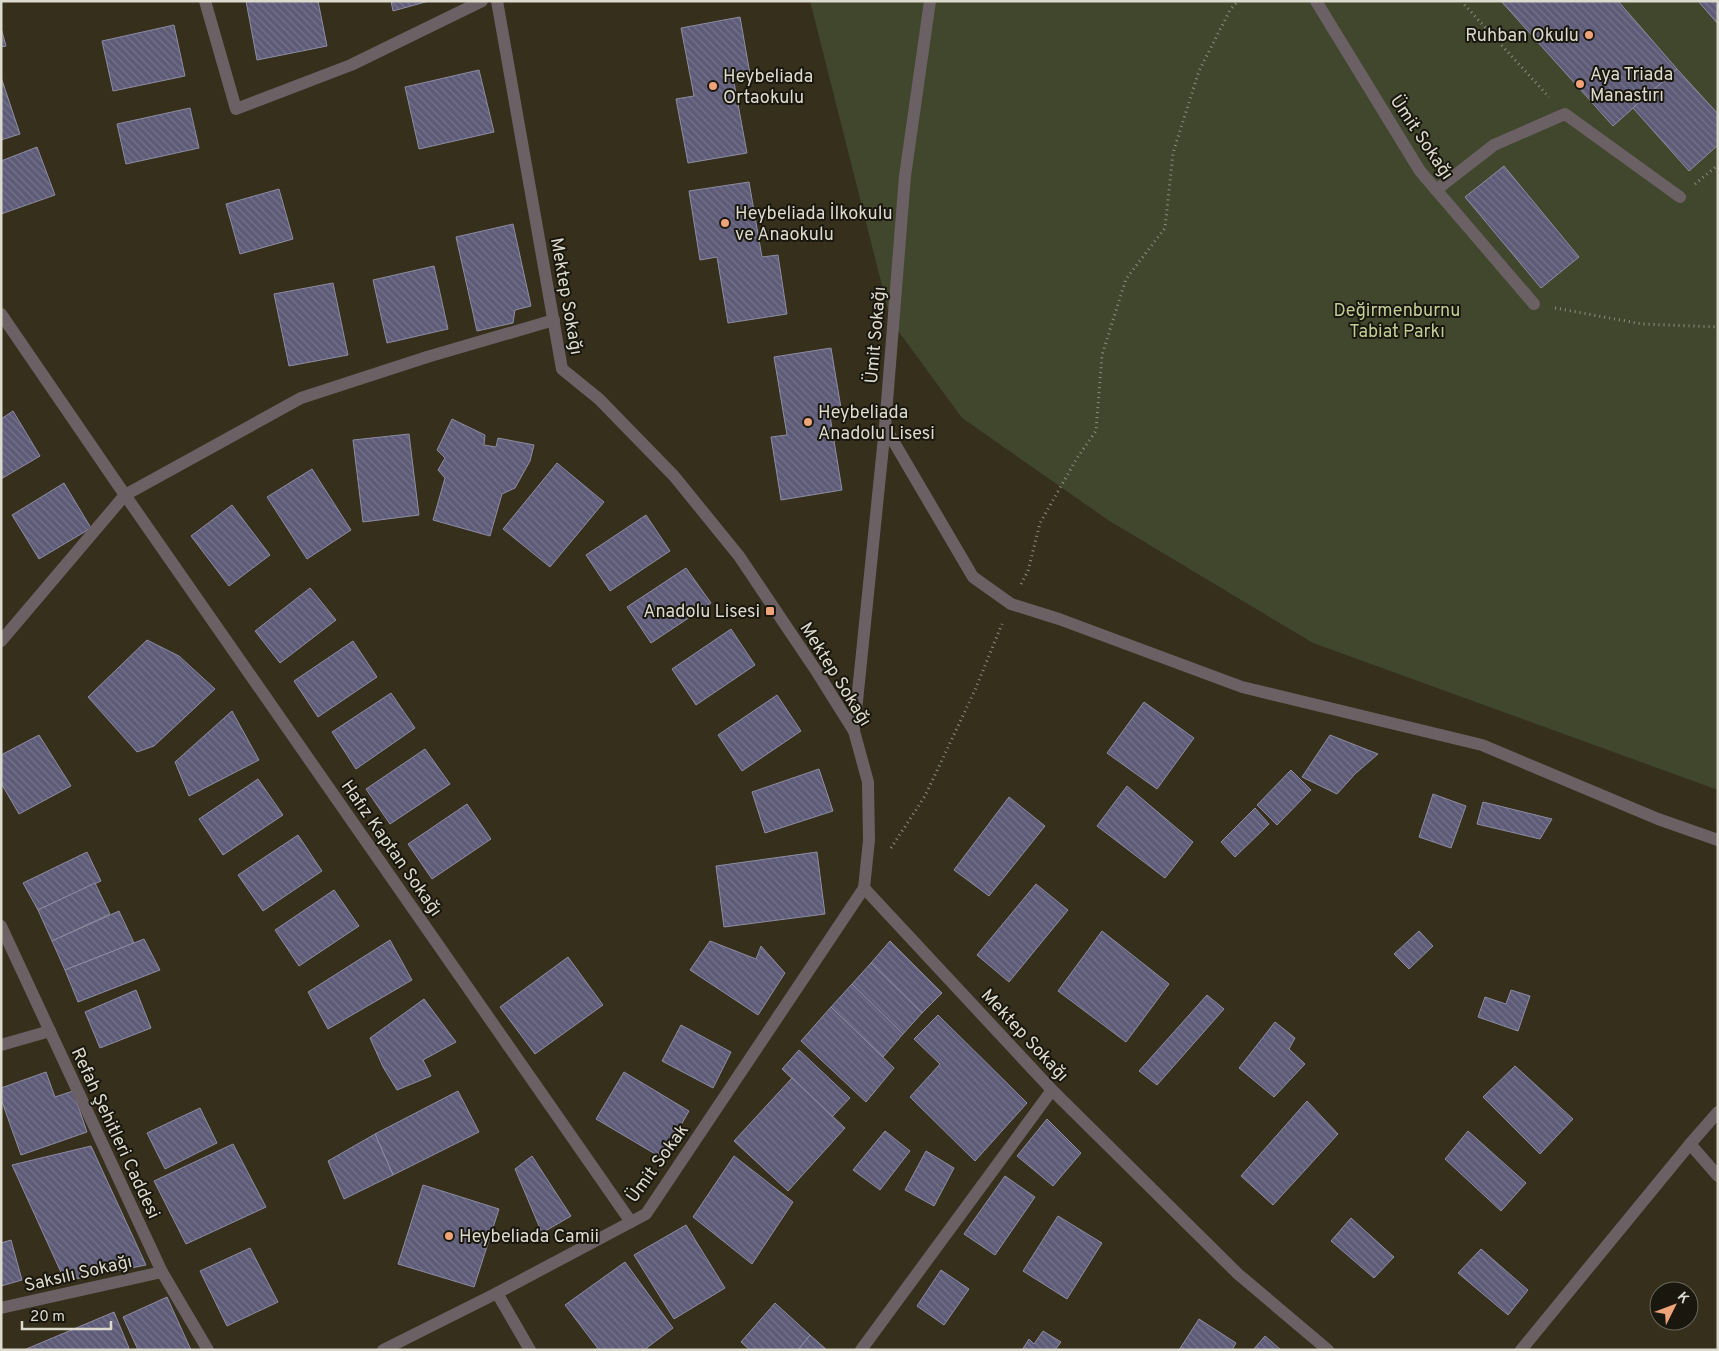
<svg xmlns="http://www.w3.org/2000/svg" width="1719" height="1351" font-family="Overpass,sans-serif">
<defs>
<pattern id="building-back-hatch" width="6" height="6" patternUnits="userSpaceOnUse" patternTransform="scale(1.25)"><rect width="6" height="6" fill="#5e5b78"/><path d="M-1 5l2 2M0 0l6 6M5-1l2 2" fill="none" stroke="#75728a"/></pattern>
</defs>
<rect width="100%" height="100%" fill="#352f1c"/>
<!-- park -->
<path fill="#40472d" d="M810,1H1718V790L1313,643L1108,520L962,418L891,321Z"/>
<!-- building -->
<g fill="url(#building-back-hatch)" stroke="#8e8ca2">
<path d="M246,1H318L327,46L257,60Z"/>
<path d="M391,1H429L393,11Z"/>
<path d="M1501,1H1618L1677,69L1613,126Z"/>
<path d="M1698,1H1718V24Z"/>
<path d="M740,17L750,74L733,77L747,153L688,163L676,99L694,96L681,28Z"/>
<path d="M174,25L185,76L113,91L102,41Z"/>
<path d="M1,28L6,46L1,47Z"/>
<path d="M1677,69L1718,114V145L1689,171L1633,108Z"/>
<path d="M479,70L494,132L419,149L405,87Z"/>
<path d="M1,77L20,134L1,140Z"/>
<path d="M190,108L199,148L126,164L117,124Z"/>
<path d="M37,147L55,195L1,214V161Z"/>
<path d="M1504,166L1579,257L1541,288L1465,197Z"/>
<path d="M749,182L762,257L778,255L787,314L728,323L717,257L700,260L689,191Z"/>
<path d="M279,189L293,239L240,254L226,204Z"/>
<path d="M513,224L531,306L515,310L513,323L477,331L456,237Z"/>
<path d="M434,266L448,329L387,343L373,280Z"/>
<path d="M333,283L348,355L289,366L274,294Z"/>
<path d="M831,348L841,408L829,410L842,490L781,500L771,437L787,435L774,357Z"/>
<path d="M13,411L40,456L1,479V419Z"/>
<path d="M452,419L485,435L484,445L496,447L498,438L534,445L530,461L515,488L502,494L490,536L433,520L445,478L438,470L445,458L437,450Z"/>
<path d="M409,434L419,515L363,522L353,440Z"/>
<path d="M557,463L604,502L550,567L503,529Z"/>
<path d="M312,469L351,530L307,559L267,497Z"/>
<path d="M64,483L91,528L39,559L12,515Z"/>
<path d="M232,505L270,555L229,586L191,536Z"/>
<path d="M646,515L670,551L610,591L586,555Z"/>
<path d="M686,568L711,603L651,643L627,607Z"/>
<path d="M310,588L336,620L280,663L255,631Z"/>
<path d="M731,629L755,665L696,705L672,669Z"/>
<path d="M147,640L179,656L215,689L154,746L137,752L88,697Z"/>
<path d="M353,641L377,677L318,717L294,681Z"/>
<path d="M391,693L415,728L356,769L332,732Z"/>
<path d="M777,695L801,731L742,771L718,735Z"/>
<path d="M1144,702L1194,738L1157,789L1107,753Z"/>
<path d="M232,711L259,760L189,796L175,762Z"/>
<path d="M39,735L71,786L19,814L1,783V755Z"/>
<path d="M1330,735L1378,754L1355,774L1337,794L1302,777Z"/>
<path d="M425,749L450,784L390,824L366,789Z"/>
<path d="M819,769L833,811L765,833L752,792Z"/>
<path d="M1291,770L1311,790L1277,825L1257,805Z"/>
<path d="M258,779L283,815L223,855L199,819Z"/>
<path d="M1127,786L1193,842L1165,878L1097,826Z"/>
<path d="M1433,794L1466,806L1451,848L1419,837Z"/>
<path d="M1009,797L1045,826L989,896L954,870Z"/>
<path d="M1483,802L1552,819L1540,839L1477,824Z"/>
<path d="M467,804L491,839L432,879L408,844Z"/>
<path d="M1255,808L1269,824L1235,857L1221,842Z"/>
<path d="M298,835L322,871L263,911L238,875Z"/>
<path d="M87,852L101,881L38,910L23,883Z"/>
<path d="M817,852L825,914L724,927L716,866Z"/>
<path d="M95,883L110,914L52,941L38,910Z"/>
<path d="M1036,884L1068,910L1009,982L977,955Z"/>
<path d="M334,890L359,926L299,966L275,930Z"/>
<path d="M119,911L134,943L65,970L52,941Z"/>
<path d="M1102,931L1169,984L1126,1042L1058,991Z"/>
<path d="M1419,931L1433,946L1409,969L1394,954Z"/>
<path d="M144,939L160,970L78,1002L65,970Z"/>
<path d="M390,940L412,980L328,1029L308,992Z"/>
<path d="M710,941L756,959L761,946L785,973L758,1015L690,970Z"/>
<path d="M890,941L942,993L922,1013L871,963Z"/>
<path d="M568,957L603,1005L535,1054L500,1007Z"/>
<path d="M871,963L922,1013L903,1034L852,984Z"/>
<path d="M852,984L903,1034L883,1057L831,1007Z"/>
<path d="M136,990L151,1028L100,1048L85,1012Z"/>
<path d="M1511,990L1530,996L1518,1031L1478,1017L1485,997L1506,1004Z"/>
<path d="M1207,995L1224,1009L1157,1085L1139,1071Z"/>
<path d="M424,999L456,1042L423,1060L431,1076L397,1090L383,1067L370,1038Z"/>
<path d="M831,1007L894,1068L866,1102L801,1041Z"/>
<path d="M938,1015L1027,1103L975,1161L910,1097L940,1064L914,1039Z"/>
<path d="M1275,1022L1295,1038L1289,1049L1305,1064L1274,1097L1239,1068Z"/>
<path d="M681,1025L731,1052L713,1088L662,1061Z"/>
<path d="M799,1050L850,1098L832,1117L782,1069Z"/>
<path d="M1515,1066L1573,1119L1540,1154L1483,1097Z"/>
<path d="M46,1072L55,1097L73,1091L87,1132L21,1155L1,1099V1088Z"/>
<path d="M624,1072L689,1111L662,1158L596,1119Z"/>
<path d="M792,1078L845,1128L788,1191L734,1141Z"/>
<path d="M458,1091L479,1132L393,1175L375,1134Z"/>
<path d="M1307,1101L1338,1134L1273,1205L1241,1176Z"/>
<path d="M200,1108L217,1143L165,1169L147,1133Z"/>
<path d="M1047,1119L1081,1153L1053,1186L1017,1156Z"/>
<path d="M885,1131L910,1151L880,1190L853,1170Z"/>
<path d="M1468,1131L1526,1183L1501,1211L1445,1159Z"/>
<path d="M375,1134L393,1175L344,1199L328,1161Z"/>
<path d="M233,1144L266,1207L186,1244L154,1181Z"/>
<path d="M91,1146L146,1265L65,1281L12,1165Z"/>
<path d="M926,1151L954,1168L934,1206L905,1190Z"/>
<path d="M532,1156L571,1216L542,1233L515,1169Z"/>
<path d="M734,1156L793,1202L752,1264L693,1217Z"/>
<path d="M1005,1176L1035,1197L995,1255L964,1234Z"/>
<path d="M423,1185L499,1209L474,1287L398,1264Z"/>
<path d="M1058,1216L1102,1243L1067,1299L1023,1271Z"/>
<path d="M1351,1218L1394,1257L1374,1278L1331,1241Z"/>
<path d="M686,1225L725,1288L674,1319L634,1255Z"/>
<path d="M11,1240L22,1280L1,1286V1243Z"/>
<path d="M250,1248L278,1302L227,1326L200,1271Z"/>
<path d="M1481,1249L1528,1290L1508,1315L1458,1273Z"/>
<path d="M625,1262L673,1328L644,1350H599L565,1305Z"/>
<path d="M941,1270L969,1289L944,1325L917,1306Z"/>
<path d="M167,1297L191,1350H138L123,1317Z"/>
<path d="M775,1303L810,1335L798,1350H750L741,1342Z"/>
<path d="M114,1312L129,1348L126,1350H24Z"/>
<path d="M1199,1319L1236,1343L1232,1350H1179Z"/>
<path d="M1043,1331L1061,1342L1055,1350H1022L1029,1339L1034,1344Z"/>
<path d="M810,1335L827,1350H798Z"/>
<path d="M1265,1336L1281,1350H1253Z"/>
</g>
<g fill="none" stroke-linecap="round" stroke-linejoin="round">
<!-- path -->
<g stroke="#918c7d" stroke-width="3" stroke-dasharray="1 4" stroke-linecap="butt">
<path d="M1461,1L1549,97"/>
<path d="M1695,184L1718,165"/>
<path d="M1555,308L1642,324L1718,327"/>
<path d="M1021,584L1028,571L1040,523L1077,458L1096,431L1102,355L1126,279L1165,228L1173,153L1199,71L1230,10L1238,1"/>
<path d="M891,848L925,796L975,690L1002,624"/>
</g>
<!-- minor -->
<g stroke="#6b6063" stroke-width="12">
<path d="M205,1L236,109L351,65L482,1"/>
<path d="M497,1L562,369L599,399L674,476L739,556L817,672L854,731L868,782L869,840L864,888L1052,1090L1238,1274L1328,1350"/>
<path d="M1316,1L1420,171L1534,304"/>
<path d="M1436,190L1494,145L1565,114L1680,197"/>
<path d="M1,314L125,495L631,1222"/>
<path d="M885,427L973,577L1011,604L1059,619L1242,687L1482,745L1658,819L1718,840"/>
<path d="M1,641L125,495L301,398L427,357L554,320"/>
<path d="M854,731L885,427L905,176L930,1"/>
<path d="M1,926L162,1272L208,1350"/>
<path d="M1,1045L50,1031"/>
<path d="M1690,1144L1718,1112"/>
<path d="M497,1293L530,1350"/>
<path d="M1,1308L162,1272"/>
<path d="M383,1350L497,1293L646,1214L864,888"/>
<path d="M861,1350L1052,1090"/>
<path d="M1521,1350L1690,1144L1718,1176"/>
</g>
</g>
<!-- markers -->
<g fill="#efa378" stroke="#1a170f" stroke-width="2">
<circle cx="1589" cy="35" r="5"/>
<circle cx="1580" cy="84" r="5"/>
<circle cx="713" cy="86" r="5"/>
<circle cx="725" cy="223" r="5"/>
<circle cx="808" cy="422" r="5"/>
<rect x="765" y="606" width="10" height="10" rx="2.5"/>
<circle cx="449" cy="1236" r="5"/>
</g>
<g text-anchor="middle" stroke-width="4" stroke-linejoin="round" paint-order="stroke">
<!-- poi labels -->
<g font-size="18" fill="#dddace" stroke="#1a170f" text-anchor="start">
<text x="1579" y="41" text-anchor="end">Ruhban Okulu</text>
<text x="1590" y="80">Aya Triada<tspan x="1590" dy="21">Manastırı</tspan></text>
<text x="723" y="82">Heybeliada<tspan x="723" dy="21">Ortaokulu</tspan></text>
<text x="735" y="219">Heybeliada İlkokulu<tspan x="735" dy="21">ve Anaokulu</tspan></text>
<text x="818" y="418">Heybeliada<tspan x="818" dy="21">Anadolu Lisesi</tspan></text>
<text x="760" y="617" text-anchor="end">Anadolu Lisesi</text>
<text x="459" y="1242">Heybeliada Camii</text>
</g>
<!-- street labels -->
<g font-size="18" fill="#dddace" stroke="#1a170f">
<text transform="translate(1422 137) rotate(56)" y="6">Ümit Sokağı</text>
<text transform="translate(567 296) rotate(80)" y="6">Mektep Sokağı</text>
<text transform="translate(875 335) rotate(-85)" y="6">Ümit Sokağı</text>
<text transform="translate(836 674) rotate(58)" y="6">Mektep Sokağı</text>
<text transform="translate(392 848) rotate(55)" y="6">Hafız Kaptan Sokağı</text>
<text transform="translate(1025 1035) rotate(47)" y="6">Mektep Sokağı</text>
<text transform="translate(116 1133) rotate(65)" y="6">Refah Şehitleri Caddesi</text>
<text transform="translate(657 1163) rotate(-54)" y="6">Ümit Sokak</text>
<text transform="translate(78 1273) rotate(-13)" y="6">Saksılı Sokağı</text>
</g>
<!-- park labels -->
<g font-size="18" fill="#bfcd95" stroke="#1a170f">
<text x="1397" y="316">Değirmenburnu<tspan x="1397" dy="21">Tabiat Parkı</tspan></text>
</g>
</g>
<!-- border -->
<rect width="1719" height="1351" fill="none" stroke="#dddace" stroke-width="5"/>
<!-- north arrow -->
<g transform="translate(1674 1306) rotate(48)"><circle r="24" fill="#1a170f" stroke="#68655b"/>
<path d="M0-4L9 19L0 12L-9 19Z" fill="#efa378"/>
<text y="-8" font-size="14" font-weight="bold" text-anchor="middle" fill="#dddace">K</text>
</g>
<!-- scale -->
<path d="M22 1321v8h89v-8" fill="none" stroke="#dddace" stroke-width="2.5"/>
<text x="30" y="1321" font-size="15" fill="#dddace" stroke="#1a170f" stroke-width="4" paint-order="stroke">20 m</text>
</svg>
